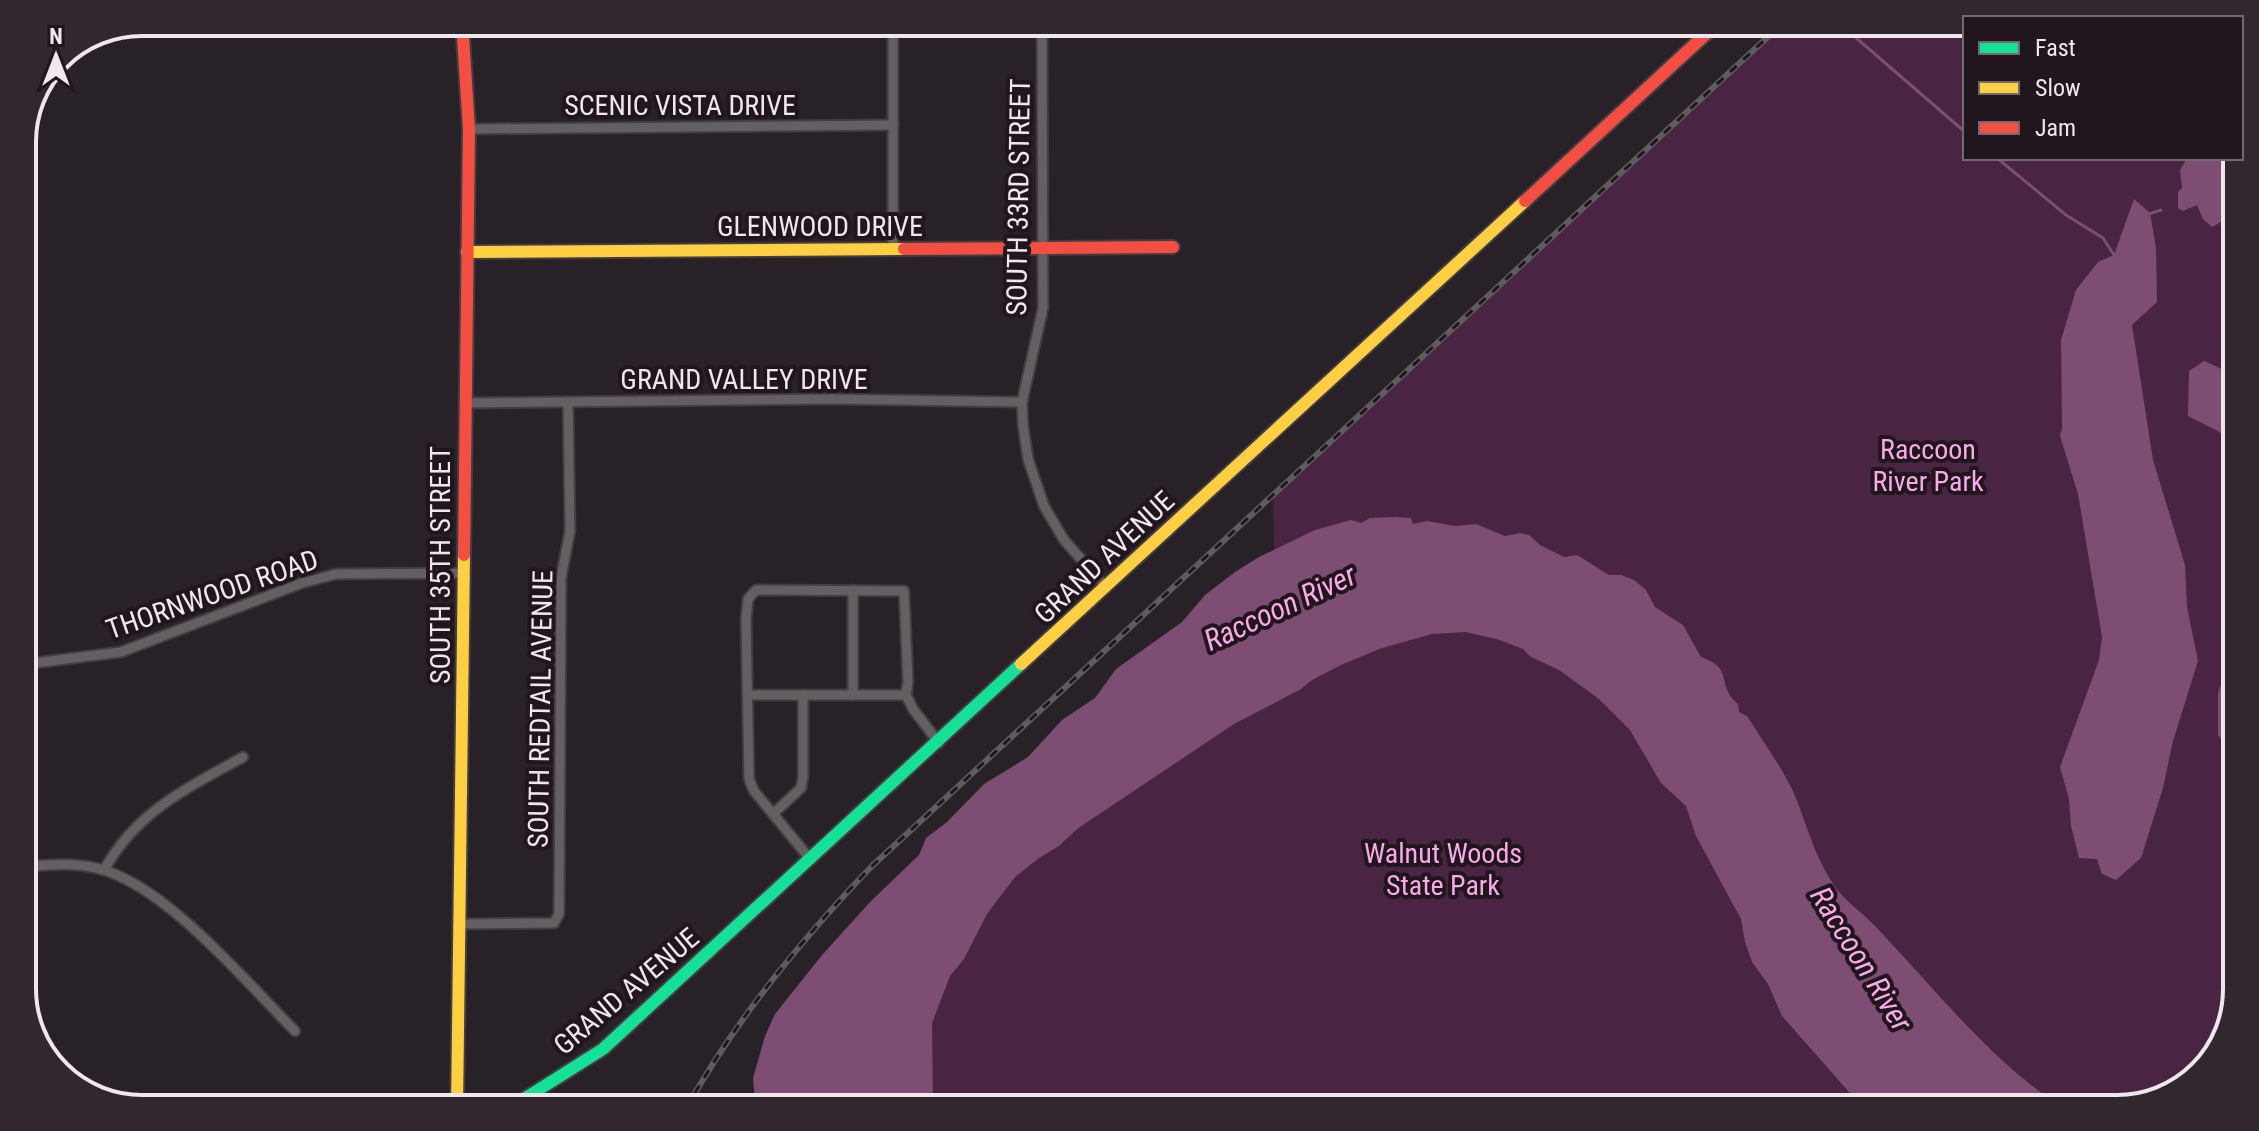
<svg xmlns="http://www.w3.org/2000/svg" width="2259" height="1131" font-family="'Roboto Condensed',sans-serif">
<rect width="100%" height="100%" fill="#282127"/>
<!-- green -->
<g fill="#4a2543">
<path d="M1784,22H1965V158H2237V989L2225,1042L2183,1089L2118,1109H1981L1931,1063L1701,674L1275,589L1273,493Z"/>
<path d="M1496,618L1571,641L1904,1109H877L873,1095L916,939L1291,663Z"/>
</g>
<!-- water -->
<g fill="#7d4d73">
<path d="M2187,158H2237V218L2233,215L2212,227L2203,219L2197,205L2183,211L2178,208V192L2182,188L2180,170Z"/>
<path d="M2134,199L2150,213L2156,248L2157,302L2132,325L2153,460L2185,565L2187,607L2198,661L2173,741L2163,788L2141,858L2116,880L2102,874L2097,859L2079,858L2071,826L2069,799L2060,767L2099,660L2102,637L2078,494L2060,436L2062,428L2061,340L2076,290L2098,262L2114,255Z"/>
<path d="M2204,361L2222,369L2237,383V592L2231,567L2235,444L2218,431L2188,416L2189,371Z"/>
<path d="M1396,517L1411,518L1413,524L1427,521L1455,526L1476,524L1505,536L1520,533L1529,535L1540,545L1564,557L1577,555L1609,575H1621L1634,580L1646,590L1655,607L1683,625L1701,657C1735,668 1715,685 1738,704L1739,712L1747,716C1764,743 1789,777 1799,806C1808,831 1816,856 1830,879C1841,899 1861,911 1876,927C1936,990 1991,1062 2065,1109H1864L1782,1016L1768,984L1752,962L1745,942L1741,919L1696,836L1686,806L1661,783L1630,730L1599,699L1559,670L1531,657L1523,649L1497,639L1465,632L1432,634L1382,648L1343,664L1312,680L1301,689L1234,724L1077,829L1059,846L1039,858L1015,877L987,914L964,959L950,976L932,1023L933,1109H753L755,1100L753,1078L765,1036L775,1014L822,955L871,901L919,855L926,838L947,822L984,784L1028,757L1062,720L1095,698L1116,669L1182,622L1205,595L1235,572L1259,557L1315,530L1351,520L1361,523L1370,518Z"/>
<path d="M2237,639V760L2218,735V693Z"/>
</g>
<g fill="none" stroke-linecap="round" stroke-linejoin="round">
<!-- stream -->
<g stroke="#7d4d73" stroke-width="3">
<path d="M1843,30L1854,36L1965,132"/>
<path d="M1997,158L2066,215L2103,238L2114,255L2117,254"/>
<path d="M2149,214L2161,210"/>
</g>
<defs>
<g id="street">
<path d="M893,22V250"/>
<path d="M1042,22L1043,308L1022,402L1023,425L1028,459L1044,506L1064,540L1106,587"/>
<path d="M469,129L893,125"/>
<path d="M465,403L833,399L1022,402"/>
<path d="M853,590V695"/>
<path d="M22,667L34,663L121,652L302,583L336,574L465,573"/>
<path d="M748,695H906"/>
<path d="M773,814L801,788L803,777V695"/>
<path d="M811,860L754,791L749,779L746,619L748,599L756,590L904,591L908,682L906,695L913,709L939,743"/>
<path d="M22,867C47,865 72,862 96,868C164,883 246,982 295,1031"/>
<path d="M104,870C137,811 186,789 243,757"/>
<path d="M461,924L554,923L559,914L561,578L570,531L568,402"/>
</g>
<path id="fast" d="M508,1109L603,1049L1021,664"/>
<g id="slow">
<path d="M467,252L904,249"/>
<path d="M1021,664L1525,201"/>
<path d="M457,1109L464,555"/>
</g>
<g id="jam">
<path d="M462,22L469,129L464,555"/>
<path d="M1525,201L1719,22"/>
<path d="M904,249L1173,247"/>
</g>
</defs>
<!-- street casing -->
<use href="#street" stroke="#433d42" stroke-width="13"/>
<!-- fast casing -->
<use href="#fast" stroke="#433d42" stroke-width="16"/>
<!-- slow casing -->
<use href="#slow" stroke="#433d42" stroke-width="16"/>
<!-- jam casing -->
<use href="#jam" stroke="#433d42" stroke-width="16"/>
<!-- street -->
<use href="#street" stroke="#635f62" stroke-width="9"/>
<!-- fast -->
<use href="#fast" stroke="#16e098" stroke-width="12"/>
<!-- slow -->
<use href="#slow" stroke="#ffcf43" stroke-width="12"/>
<!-- jam -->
<use href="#jam" stroke="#f24e42" stroke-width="12"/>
<defs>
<path id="rail" d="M686,1109C735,1020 801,940 871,867L1784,22"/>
</defs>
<!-- rail casing -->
<use href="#rail" stroke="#5f5c5f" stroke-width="6"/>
<!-- rail -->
<use href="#rail" stroke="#21151e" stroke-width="3" stroke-dasharray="9" stroke-linecap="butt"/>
</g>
<g text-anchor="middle" stroke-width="8" stroke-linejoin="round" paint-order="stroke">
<!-- street labels -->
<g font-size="28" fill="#f0e6ed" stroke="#21151e">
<text x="680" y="115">SCENIC VISTA DRIVE</text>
<text transform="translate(1018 197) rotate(-89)" y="10">SOUTH 33RD STREET</text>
<text x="820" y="236">GLENWOOD DRIVE</text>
<text x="744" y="389">GRAND VALLEY DRIVE</text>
<text transform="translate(1104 557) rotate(-43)" y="10">GRAND AVENUE</text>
<text transform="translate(440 565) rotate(-90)" y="10">SOUTH 35TH STREET</text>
<text transform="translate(212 594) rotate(-19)" y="10">THORNWOOD ROAD</text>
<text transform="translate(540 709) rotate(-89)" y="10">SOUTH REDTAIL AVENUE</text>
<text transform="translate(626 991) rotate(-40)" y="10">GRAND AVENUE</text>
</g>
<!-- park labels -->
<g font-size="28" fill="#f9aae7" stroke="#21151e">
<text x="1928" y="459">Raccoon<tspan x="1928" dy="32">River Park</tspan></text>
<text x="1443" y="863">Walnut Woods<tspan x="1443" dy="32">State Park</tspan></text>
</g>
<!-- water labels -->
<g font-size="30" font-style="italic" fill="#faabe8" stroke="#21151e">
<text transform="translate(1280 608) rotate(-25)" y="10">Raccoon River</text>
<text transform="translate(1861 959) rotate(58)" y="10">Raccoon River</text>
</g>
</g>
<!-- crop -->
<path d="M0 0H2259V1131H0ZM142 36H2117A106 106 0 0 1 2223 142V989A106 106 0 0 1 2117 1095H142A106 106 0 0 1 36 989V142A106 106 0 0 1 142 36Z" fill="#32262f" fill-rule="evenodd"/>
<path fill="none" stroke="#f0e6ed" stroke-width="4" d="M142 36H2117A106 106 0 0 1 2223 142V989A106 106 0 0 1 2117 1095H142A106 106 0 0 1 36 989V142A106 106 0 0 1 142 36Z"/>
<!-- legend -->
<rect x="1963" y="16" width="280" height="144" fill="#21151e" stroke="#746971" stroke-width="2"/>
<rect x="1979" y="42" width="40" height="12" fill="#16e098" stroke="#746971" stroke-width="2"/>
<text x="2035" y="56" font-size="24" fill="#f0e6ed">Fast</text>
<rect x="1979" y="82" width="40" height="12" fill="#ffcf43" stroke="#746971" stroke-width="2"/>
<text x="2035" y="96" font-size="24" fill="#f0e6ed">Slow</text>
<rect x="1979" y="122" width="40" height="12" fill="#f24e42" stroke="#746971" stroke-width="2"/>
<text x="2035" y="136" font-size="24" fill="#f0e6ed">Jam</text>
<!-- north arrow -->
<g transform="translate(56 56)" stroke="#21151e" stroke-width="6" paint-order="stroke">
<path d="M0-6L14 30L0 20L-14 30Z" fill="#f0e6ed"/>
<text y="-12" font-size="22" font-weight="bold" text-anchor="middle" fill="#f0e6ed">N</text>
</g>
</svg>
